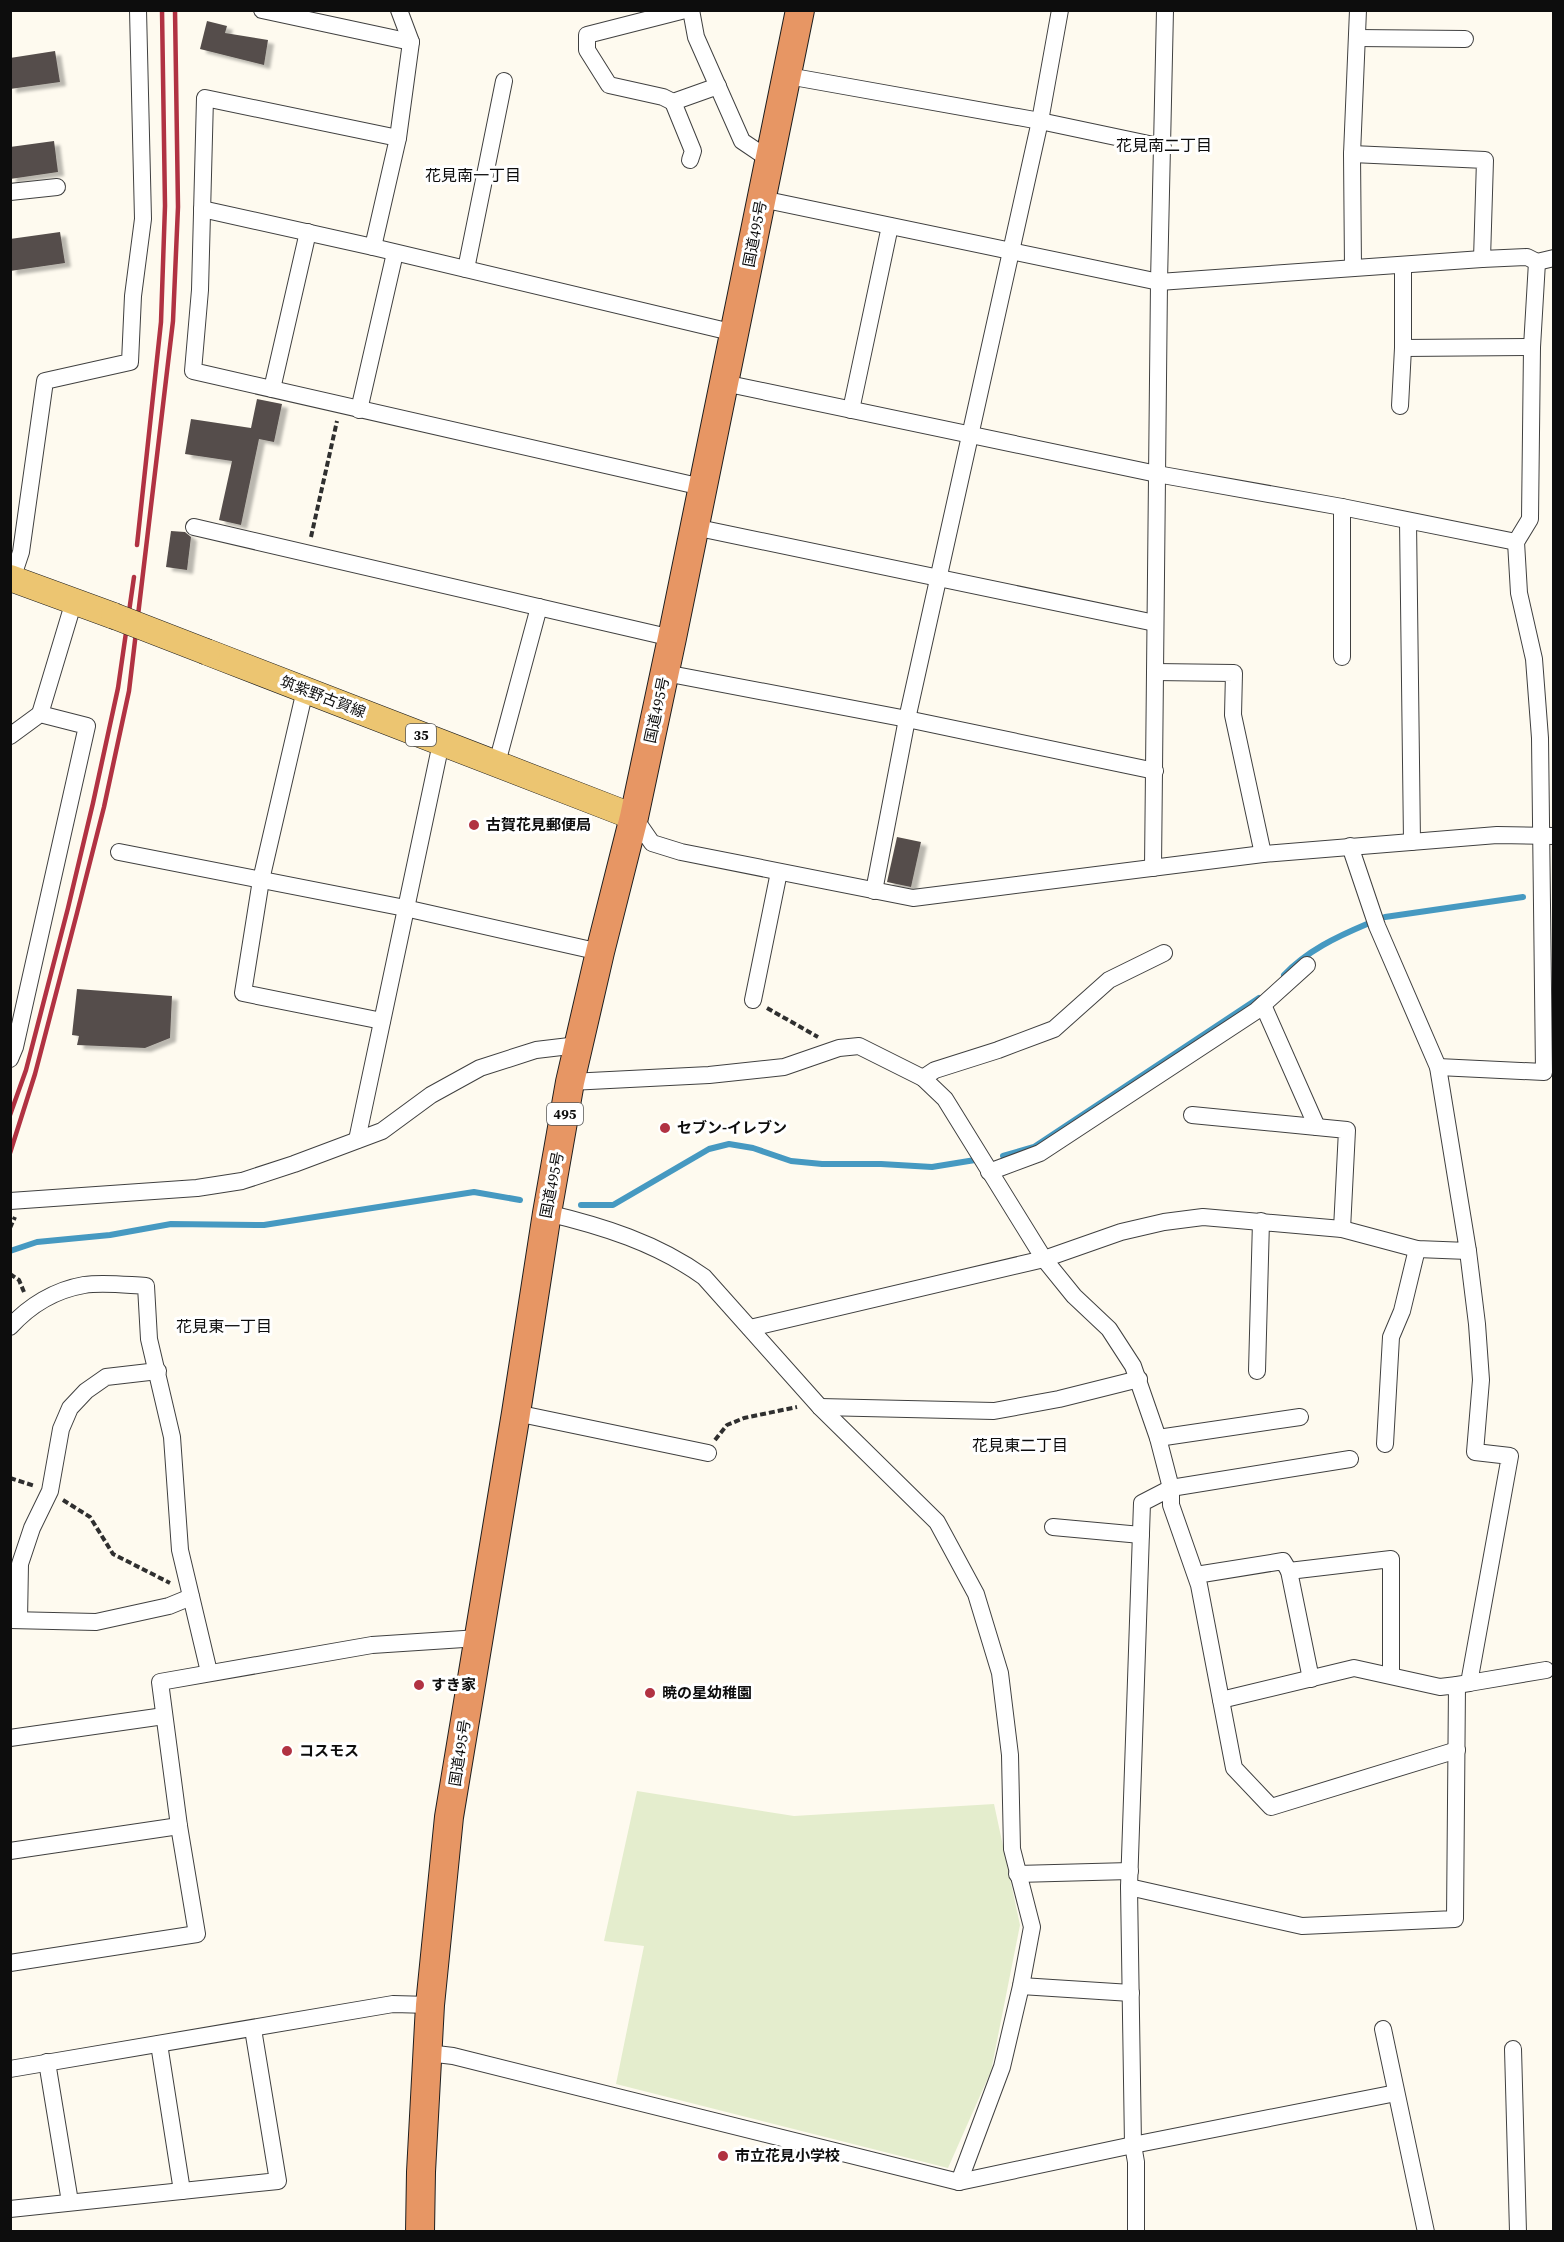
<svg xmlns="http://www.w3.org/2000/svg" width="1564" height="2242" font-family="'Source Serif 4','Noto Sans JP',serif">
<defs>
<filter id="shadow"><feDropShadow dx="6" dy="4" stdDeviation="1.5" flood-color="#0004"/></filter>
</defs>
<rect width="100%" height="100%" fill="#fefaef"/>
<!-- pitch -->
<path fill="#e4edcd" d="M637,1791L794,1816L994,1804L1020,1925L991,2071L948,2168L616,2084L644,1946L604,1941Z"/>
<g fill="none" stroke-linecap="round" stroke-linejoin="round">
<!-- stream -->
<g stroke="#4699c1" stroke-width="6">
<path d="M1385,917L1523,897"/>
<path d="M1284,975C1307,951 1336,937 1367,924"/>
<path d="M1003,1156L1034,1147L1259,998"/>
<path d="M581,1205H613L709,1149L729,1144L753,1148L791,1161L822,1164H881L932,1167L975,1160"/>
<path d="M10,1251L37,1242L110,1235L171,1224L264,1225L474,1192L520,1200"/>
</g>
</g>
<!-- building -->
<g fill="#554e4b" filter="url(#shadow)">
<path d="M207,21L227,26L225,33L268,40L264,65L200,49Z"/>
<path d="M55,51L60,82L10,89V58Z"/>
<path d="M54,141L58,172L10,179V147Z"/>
<path d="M60,232L65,263L10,271V239Z"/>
<path d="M257,399L282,404L274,442L259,439L241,525L219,520L232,461L185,454L191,419L251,428Z"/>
<path d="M171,531L185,532L191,537L187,570L166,567Z"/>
<path d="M897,837L921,842L911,887L887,882Z"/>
<path d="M77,989L172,996L170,1038L145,1048L77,1045L79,1036L72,1035Z"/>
</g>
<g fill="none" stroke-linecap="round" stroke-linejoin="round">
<defs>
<g id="street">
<path d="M262,10L411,42"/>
<path d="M685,10L587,35V50L609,85L663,97L673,102L718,86"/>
<path d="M691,10L696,37L742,141L770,160"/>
<path d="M1357,38L1465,39"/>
<path d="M788,76L1040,121L1163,147"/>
<path d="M673,102L693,151L690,160"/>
<path d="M398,138L411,42L399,10"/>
<path d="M1352,154L1485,160L1482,259"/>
<path d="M10,192L57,187"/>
<path d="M762,199L1159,282L1482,259L1527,257L1537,262L1554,258"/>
<path d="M202,209L373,247L735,333"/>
<path d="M373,247L398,138L205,98L200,290L193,371L702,487"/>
<path d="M1353,268L1352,154L1358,10"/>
<path d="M466,269L504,81"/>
<path d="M1403,348L1532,347"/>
<path d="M724,383L1157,474L1342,507L1516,542"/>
<path d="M272,389L308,232"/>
<path d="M1400,406L1403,348V265"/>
<path d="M359,410L395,253"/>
<path d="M851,410L890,226"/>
<path d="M1408,521L1412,842"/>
<path d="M194,527L672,638"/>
<path d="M694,527L1155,623"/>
<path d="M12,579L21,552L45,381L130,362L133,296L143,219L138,10"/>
<path d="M1342,657V507"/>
<path d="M1155,672L1234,673L1233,715L1263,854"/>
<path d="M665,673L907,719L1155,771"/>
<path d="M305,690L261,880L243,993L382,1021"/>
<path d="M40,714L74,601"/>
<path d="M10,736L40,714L87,726L15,1047L10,1059"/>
<path d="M497,763L539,607"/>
<path d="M634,817L652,843L681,852L913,898L1263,854L1497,835L1554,836"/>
<path d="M119,852L405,908L600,952"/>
<path d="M1153,868L1159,282L1165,10"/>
<path d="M874,891L907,719L1040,121L1060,10"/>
<path d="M753,1000L779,872"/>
<path d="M1263,1005L1317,1127"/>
<path d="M1438,1067L1544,1072L1540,738L1534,659L1519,593L1516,542L1530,519L1532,347L1537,262"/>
<path d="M923,1078L935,1070L998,1050L1054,1029L1109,980L1164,953"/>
<path d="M570,1082L709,1075L784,1067L839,1048L859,1046L923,1078L945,1099L1044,1259L1074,1296L1109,1329L1133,1366L1158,1438L1171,1488V1505L1199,1585L1234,1768L1271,1807L1457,1750"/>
<path d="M1192,1115L1347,1130L1342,1229"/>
<path d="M357,1140L441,743"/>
<path d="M989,1172L1040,1153L1256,1011L1307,965"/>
<path d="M10,1201L197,1188L242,1181L294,1164L382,1131L431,1095L480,1068L536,1050L578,1045"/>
<path d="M547,1213C602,1226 657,1243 704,1277L820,1407L937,1522L976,1594L1000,1673L1010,1755L1012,1849L1032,1927L1021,1986L1002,2067L959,2182"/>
<path d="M10,1327C29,1306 55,1290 84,1285C103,1282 126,1285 146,1286L149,1339L172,1437L180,1550L209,1672"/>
<path d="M750,1328L1044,1259L1121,1232L1164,1222L1203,1217L1342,1229L1417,1249L1468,1251L1438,1067L1377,926L1350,846"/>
<path d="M1257,1371L1261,1221"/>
<path d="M820,1407L994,1411L1059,1399L1139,1379"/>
<path d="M516,1413L708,1453"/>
<path d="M1158,1438L1300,1417"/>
<path d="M1385,1444L1391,1337L1402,1311L1417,1249"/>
<path d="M1053,1527L1141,1535"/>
<path d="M1196,1575L1283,1561L1289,1571"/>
<path d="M10,1620L96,1622L169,1606L191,1597"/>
<path d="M19,1620L20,1564L32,1528L50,1491L61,1429L70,1408L86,1391L106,1377L158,1371"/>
<path d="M1311,1679L1289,1571L1391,1559V1675"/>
<path d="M1469,1683L1546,1670"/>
<path d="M1457,1685L1469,1683L1510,1456L1475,1452L1481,1380L1477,1324L1468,1251"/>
<path d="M10,1738L164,1716"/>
<path d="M10,1851L179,1826"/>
<path d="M1017,1874L1130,1871"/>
<path d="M1129,1887L1302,1926L1455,1919L1457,1685L1440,1687L1354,1668L1221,1700"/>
<path d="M10,1963L197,1934L179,1826L160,1682L372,1645L479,1638"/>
<path d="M1021,1986L1131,1993"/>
<path d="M1383,2029L1426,2232"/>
<path d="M159,2044L182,2191"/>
<path d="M1513,2049L1518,2232"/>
<path d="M428,2053L453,2056L959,2182L1133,2145L1396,2093"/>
<path d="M47,2062L70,2202"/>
<path d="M10,2069L393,2004L430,2005"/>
<path d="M10,2209L278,2181L253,2029"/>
<path d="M1136,2232V2162L1133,2145L1129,1887L1142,1503L1171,1488L1350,1459"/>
</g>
<g id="primary">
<path d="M10,578L114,616"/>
<path d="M207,652L634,817"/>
</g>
<path id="highway" d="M420,2232L421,2172L430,2005L449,1817L516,1413L547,1213L570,1082L600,952L634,817L672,638L800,10"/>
</defs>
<!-- street casing -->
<use href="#street" stroke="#404040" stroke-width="18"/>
<!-- primary casing -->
<use href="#primary" stroke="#1e1e1e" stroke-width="27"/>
<!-- highway casing -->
<use href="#highway" stroke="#1e1e1e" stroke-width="30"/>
<!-- path -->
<g stroke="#2f2f2f" stroke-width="4" stroke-dasharray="6 3" stroke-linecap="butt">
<path d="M311,537L337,421"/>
<path d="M767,1008L818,1037"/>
<path d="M10,1228L15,1217"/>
<path d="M10,1274L19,1280L24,1292"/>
<path d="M715,1440L727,1425L744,1418L797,1407"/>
<path d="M10,1478L35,1486"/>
<path d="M63,1500L90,1517L113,1554L170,1583"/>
</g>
<!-- street -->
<use href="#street" stroke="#fff" stroke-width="16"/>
<!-- primary -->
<use href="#primary" stroke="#ecc571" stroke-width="26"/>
<!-- highway -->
<use href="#highway" stroke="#e79664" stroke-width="28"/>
<!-- rail -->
<g stroke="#b13242" stroke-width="4.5">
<path d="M137,545L161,322L165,206L162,10"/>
<path d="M10,1115L26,1070L68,908L93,803L118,688L134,577"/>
<path d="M10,1153L35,1074L77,913L104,807L129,691L173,321L178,207L175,10"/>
</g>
<defs>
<path id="primary-bridge" d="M114,616L207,652"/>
</defs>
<!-- primary-bridge casing -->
<use href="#primary-bridge" stroke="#1e1e1e" stroke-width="27" stroke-linecap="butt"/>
<!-- primary-bridge -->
<use href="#primary-bridge" stroke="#ecc571" stroke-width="26"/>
</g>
<!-- markers -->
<g fill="#b13242" stroke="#fff" stroke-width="2">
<circle cx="474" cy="825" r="6"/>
<circle cx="665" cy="1128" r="6"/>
<circle cx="419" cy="1685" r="6"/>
<circle cx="650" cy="1693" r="6"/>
<circle cx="287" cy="1751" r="6"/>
<circle cx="723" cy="2156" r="6"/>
</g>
<g text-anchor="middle" stroke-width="6" stroke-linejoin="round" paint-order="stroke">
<!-- shield labels -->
<g fill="#fff" stroke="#565656" stroke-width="1.5">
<rect x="406" y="724" width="30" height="22" rx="4.5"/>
<rect x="547" y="1103" width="36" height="22" rx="4.5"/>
</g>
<g font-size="14" font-weight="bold" fill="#0d0d0d">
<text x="421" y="740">35</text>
<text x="565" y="1119">495</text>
</g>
<!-- street labels -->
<g font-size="15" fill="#0d0d0d" stroke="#fff">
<text transform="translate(755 234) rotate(-79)" y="5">国道495号</text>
<text transform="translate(323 697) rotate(21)" y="5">筑紫野古賀線</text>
<text transform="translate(657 710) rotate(-78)" y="5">国道495号</text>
<text transform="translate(552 1185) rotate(-79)" y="5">国道495号</text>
<text transform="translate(460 1753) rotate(-81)" y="5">国道495号</text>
</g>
<!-- poi labels -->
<g font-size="15" font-weight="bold" fill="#0d0d0d" stroke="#fff" text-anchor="start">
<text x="486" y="830">古賀花見郵便局</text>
<text x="677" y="1133">セブン-イレブン</text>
<text x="431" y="1690">すき家</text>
<text x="662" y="1698">暁の星幼稚園</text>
<text x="299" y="1756">コスモス</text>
<text x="735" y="2161">市立花見小学校</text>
</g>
<!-- neighbourhood labels -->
<g font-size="16" fill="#0d0d0d" stroke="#fff">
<text x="1164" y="151">花見南二丁目</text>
<text x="473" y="181">花見南一丁目</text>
<text x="224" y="1332">花見東一丁目</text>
<text x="1020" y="1451">花見東二丁目</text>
</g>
</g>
<!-- border -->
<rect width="1564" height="2242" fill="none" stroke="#0d0d0d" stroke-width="24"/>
</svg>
